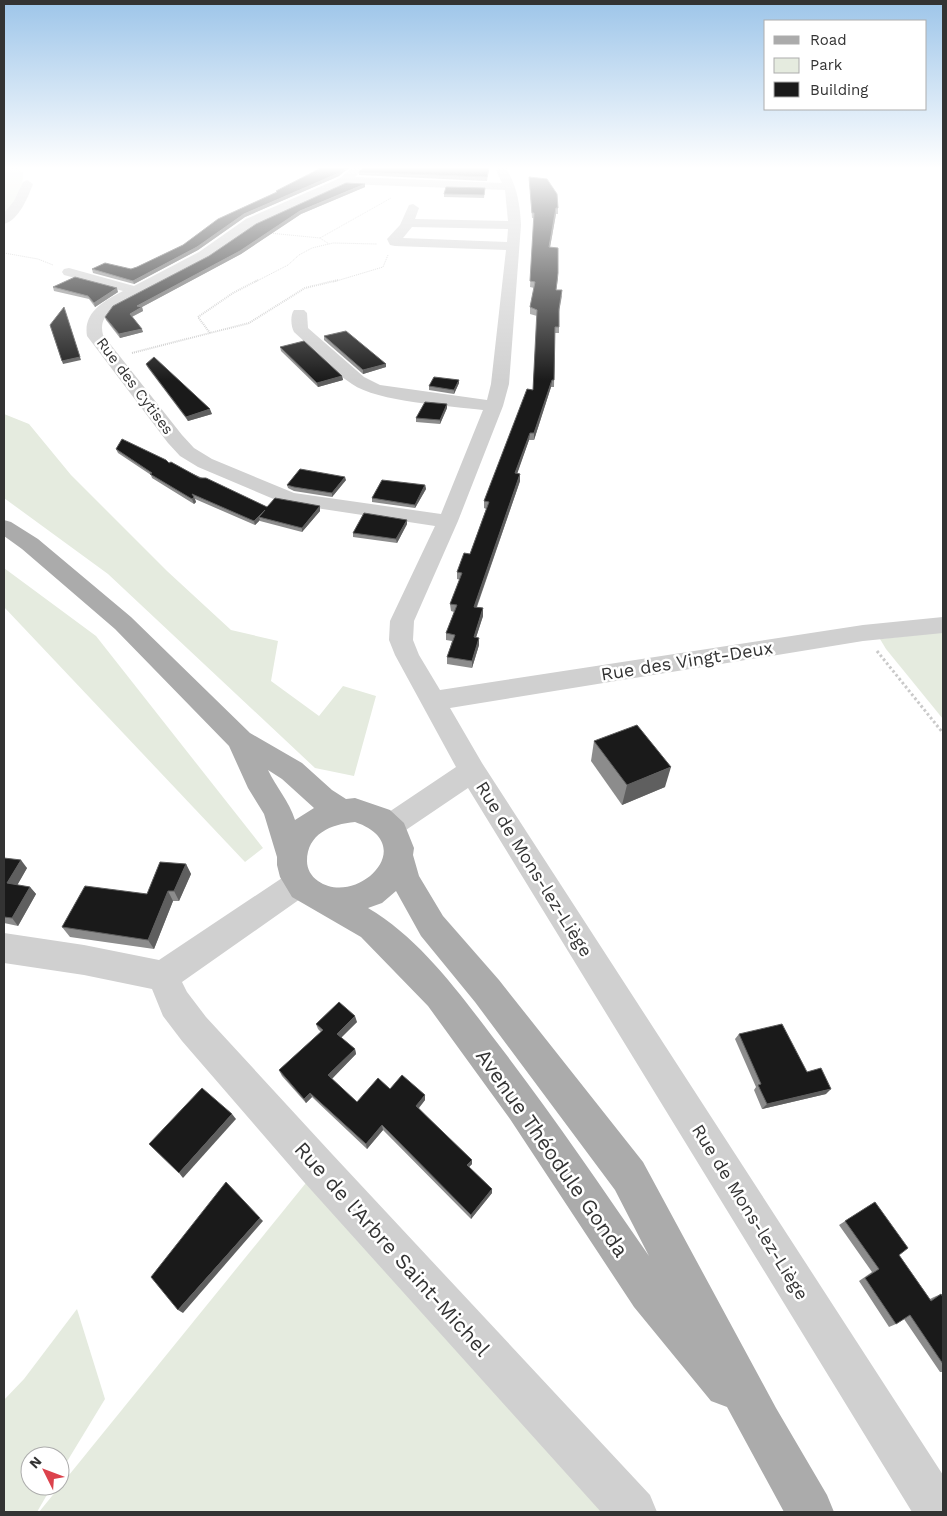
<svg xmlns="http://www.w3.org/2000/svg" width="947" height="1516" font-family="'Work Sans',sans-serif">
<rect width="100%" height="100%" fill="#fff"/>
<!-- green -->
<g fill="#e5ebdf">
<path d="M4,168H18L23,173C23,189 17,207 4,216Z"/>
<path d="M4,414L29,424L71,475L167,571L231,630L278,641L271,681L319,716L343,686L376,696L354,776L315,768L108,574L4,498Z"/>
<path d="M4,568L96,636L263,848L245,862L4,607Z"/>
<path d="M943,632V719L886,649L880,639Z"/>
<path d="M318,1168L633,1512H39Z"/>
<path d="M77,1309L105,1399L60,1473V1456H30V1486H52L37,1512H4V1400L24,1379Z"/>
</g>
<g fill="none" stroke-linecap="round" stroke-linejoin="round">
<!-- path-far2 -->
<g stroke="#cacaca" stroke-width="1" stroke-dasharray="1 1" stroke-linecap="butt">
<path d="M269,233L320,238L329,244"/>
<path d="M320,238L391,198"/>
<path d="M4,253L38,259L53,265"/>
<path d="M255,282L288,265L299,255L312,248L333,243L377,244"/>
<path d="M333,282L383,267L388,255"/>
</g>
<!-- path-far1 -->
<g stroke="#cacaca" stroke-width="2" stroke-dasharray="1 1" stroke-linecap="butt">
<path d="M210,333L198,317L233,293L258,280"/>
<path d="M132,353L249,323L305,288L338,280"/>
</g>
<!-- path -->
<path stroke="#cacaca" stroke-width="3" stroke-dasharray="2.5 2.5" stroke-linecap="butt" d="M877,651L943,733"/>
<!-- minor -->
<g fill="#d0d0d0" fill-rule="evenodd">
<path d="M352,168H364L355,177L502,183L495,168H506C517,186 520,204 521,225L509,384L503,406L458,521L414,621L413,640L419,655L440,690L863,625L943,617V633L863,641L450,708L482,763L943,1475V1512H912L468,788L400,834L390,838L380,834L375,826L380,818L456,767L395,655L389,640L390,621L435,526L283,503L198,467L180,456L168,443L87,336C83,312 104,301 123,291L64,275L62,272L64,269L69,268L134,286L199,252L246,219L340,178ZM346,184L505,190L508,221L415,219L419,208L413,204L409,205L400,225L387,239L390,245L395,246L506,250L491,384L487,400L380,385L364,377L308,328L307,313L304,310H294C290,315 291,327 294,332C313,349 331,370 352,384C377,402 451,406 483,410L441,514L294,493L212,459L194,448L182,435L103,335C100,323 104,317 113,308L209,258L256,225ZM412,227L508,229L507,242L403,238Z"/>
<path d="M27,180L33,184C28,197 19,220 4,224V213L14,201L23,182Z"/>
<path d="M299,870L310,874L314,883L310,892L182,982L187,992L206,1017L332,1154L650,1495L657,1512H601L304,1182L182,1041L163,1016L152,989L84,975L4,963V933L84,945L159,960L288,874Z"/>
</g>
<!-- major -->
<path fill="#ababab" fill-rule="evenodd" d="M4,520L11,522L38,539L131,617L250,733L302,763L332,790L346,799L355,798L390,810L404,823L414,848L413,855L419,876L443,916L499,980L643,1162L776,1408L827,1495L834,1512H784L727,1407L711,1401L634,1307L510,1119L428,1006L361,937L292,897L280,877L277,865V857L264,814L248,788L229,746L115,629L22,549L4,536ZM268,770L282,779L314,808L295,820C289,801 276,787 268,770ZM355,822C422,845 356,908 318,881C311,876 307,869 307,861C307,834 331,824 355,822ZM396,891L421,936L475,1002L615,1190L649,1256C598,1182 547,1107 492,1036C457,990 419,938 368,908L382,903Z"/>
</g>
<!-- wall -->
<g fill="#8c8c8c">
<path d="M363,168H489L487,181L359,175V172Z"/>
<path d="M339,176L245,217L198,250L134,284L93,273L92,269H131L137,267L183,245L276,192V191Z"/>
<path d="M529,177L558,208V214H556L550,247L558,279L556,290L562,296L559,312V333H555L554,387H551L534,440H529L517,473L520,474V481L477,607L483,608V616L476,637L479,645L472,668L447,664V657L452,641L446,640V633L454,612L451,611L450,604L460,580L457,579V572L470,554L486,509L484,508V501L533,390L537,316L530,314V307L534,288L530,287L534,218H532Z"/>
<path d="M365,184V187L301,214L241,254L142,307L143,311L132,317L143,332L120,338L106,320L105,317L209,256Z"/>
<path d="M485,188L484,198L444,197V194Z"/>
<path d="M53,287L118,292L95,307L89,299L54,291Z"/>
<path d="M324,336L386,364V367L363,374L324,340Z"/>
<path d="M280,347L342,376L343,380L318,387L281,351Z"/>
<path d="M146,364L212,414L188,421L148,368Z"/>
<path d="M459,383L454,394L429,390V386Z"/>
<path d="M447,408L440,424L416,422V418Z"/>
<path d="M116,449L169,463L267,507L320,511L302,532L260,521V520L255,525L195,499L196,502L194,504L152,478L151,475L118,453Z"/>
<path d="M346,480L332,497L294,491L288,488L287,485Z"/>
<path d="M425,485L426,489L415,508L372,502V498Z"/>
<path d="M407,524L397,543L353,537V533Z"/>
<path d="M594,741L665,787L622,805L591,761Z"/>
<path d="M4,858L27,868L17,885L30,887L36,894L18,926L4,923Z"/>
<path d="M186,864L191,874L179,901H173L154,949L70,937L62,927L147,894Z"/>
<path d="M357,1022L341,1037L355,1049L356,1054L331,1079L357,1102L390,1089L425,1100L419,1108L472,1164L469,1167L492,1189V1193L471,1219L383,1130L367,1149L312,1097L306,1103L282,1076L279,1070L321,1032L318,1029L316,1024Z"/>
<path d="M739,1034L807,1072L826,1094L762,1109L754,1090L756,1087L735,1039Z"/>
<path d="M875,1202L899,1255L930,1299L934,1297L941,1294L943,1297V1372H940L904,1319L896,1324L889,1327L859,1281L872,1272L839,1225Z"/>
</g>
<!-- shaded-wall -->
<g fill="#5f5f5f">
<path d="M345,168H349L339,176L245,217L198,250L134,284L133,281L244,214Z"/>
<path d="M365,184V187L301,214L241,254L142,307L143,311L131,317L130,314L137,306L300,211Z"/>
<path d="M556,208V214L549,253V247Z"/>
<path d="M117,288L118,292L95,307L94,303Z"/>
<path d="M65,311L81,360L63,364L62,361Z"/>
<path d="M142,329L143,332L120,338L119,334Z"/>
<path d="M386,364V367L363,374V370Z"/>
<path d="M342,376L343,380L318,387L317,383Z"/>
<path d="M459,380V383L454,394V390Z"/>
<path d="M552,380L551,387L534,440V433Z"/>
<path d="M447,404V408L440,424V420Z"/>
<path d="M210,409L212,414L188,421L186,417Z"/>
<path d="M530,433L529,440L515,480V473Z"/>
<path d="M520,474V481L474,614V607Z"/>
<path d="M345,477L346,480L332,497V493Z"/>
<path d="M425,485L426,489L415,508V505Z"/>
<path d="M194,497L196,502L194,504L192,499Z"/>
<path d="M320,506V511L302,532V528Z"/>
<path d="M265,510L259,517L260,520L255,525L254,521Z"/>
<path d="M407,520V524L397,543L396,539Z"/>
<path d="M483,608V616L474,644V637Z"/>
<path d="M479,638V645L472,668V661Z"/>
<path d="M671,767L665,787L622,805L627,785Z"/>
<path d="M21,860L27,868L14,891L7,883Z"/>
<path d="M186,864L191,874L179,901L174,891Z"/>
<path d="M30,887L36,894L18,926L12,918Z"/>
<path d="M168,891L173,901L154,949L148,940Z"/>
<path d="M355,1016L357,1022L339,1040L337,1034Z"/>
<path d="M355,1049L356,1054L330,1081L328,1075Z"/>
<path d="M831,1089L826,1094L762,1109L767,1104Z"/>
<path d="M310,1093L312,1097L306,1103L304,1099Z"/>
<path d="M425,1095V1100L417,1110L416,1106Z"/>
<path d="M232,1114L236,1119L183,1178L179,1173Z"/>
<path d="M382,1125L383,1130L367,1149L366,1144Z"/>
<path d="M472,1160V1164L467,1169V1165Z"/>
<path d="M492,1189V1193L471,1219V1215Z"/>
<path d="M260,1218L263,1221L183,1313L178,1310Z"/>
</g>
<!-- building -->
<g fill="#1a1a1a" stroke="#5f5f5f">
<path d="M321,168H345L339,173L244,214L197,247L133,281L92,269L105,263L131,269L137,267L183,245L218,219L277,192L276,191Z"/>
<path d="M363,168H489L487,177L359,172Z"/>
<path d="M529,177L547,179L557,194L558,208H556L549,247L558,248V273L556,290H562L559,309V327H555L554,380H552L534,433H530L515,473L520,474L474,607L483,608L474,637L479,638L472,661L447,657L455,635L446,633L457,605L450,604L462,573L457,572L464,553L470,554L489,502L484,501L527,389L533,390L537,310L530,307L535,282L530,281L534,213H532Z"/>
<path d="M346,183L365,184L300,211L240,251L137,306L142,307L130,314L142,329L119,334L105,317L113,306L209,256L256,224Z"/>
<path d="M446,187L485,188L484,195L444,194Z"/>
<path d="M75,277L117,288L94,303L88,296L53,287Z"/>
<path d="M64,307L80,357L62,361L50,325Z"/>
<path d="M346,331L386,364L363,370L324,336Z"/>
<path d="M304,341L342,376L317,383L280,347Z"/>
<path d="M154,357L210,409L186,417L146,364Z"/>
<path d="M434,377L459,380L454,390L429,386Z"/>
<path d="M425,402L447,404L440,420L416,418Z"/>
<path d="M122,439L166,460L169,463L171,462L200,478H206L267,507L275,498L320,506L302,528L259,517L265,510L254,521L192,494L194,497L192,499L150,474L152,473L116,449Z"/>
<path d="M300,469L345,477L332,493L294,487L287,485Z"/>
<path d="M382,480L425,485L415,505L372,498Z"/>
<path d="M364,513L407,520L396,539L353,533Z"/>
<path d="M637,725L671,767L627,785L594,741Z"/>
<path d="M4,858L21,860L7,883L30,887L12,918L4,917Z"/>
<path d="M160,862L186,864L174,891H168L148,940L62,927L85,886L147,894Z"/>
<path d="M339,1002L355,1016L337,1034L355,1049L328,1075L357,1102L378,1078L390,1089L402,1075L425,1095L416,1106L472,1160L467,1165L492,1189L471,1215L382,1125L366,1144L310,1093L304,1099L279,1070L323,1030L316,1024Z"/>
<path d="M782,1024L807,1072L821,1068L831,1089L767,1104L758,1085L761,1084L739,1034Z"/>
<path d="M202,1088L232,1114L179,1173L149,1144Z"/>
<path d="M226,1182L260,1218L178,1310L151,1277Z"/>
<path d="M875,1202L908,1248L899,1255L931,1301L941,1294L943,1297V1364L910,1315L896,1324L865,1278L879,1269L845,1221Z"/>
</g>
<!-- sky -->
<linearGradient id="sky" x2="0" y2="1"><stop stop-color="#9dc5e9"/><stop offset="0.44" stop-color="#fff"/><stop offset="1" stop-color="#fff" stop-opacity="0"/></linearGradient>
<rect width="947" height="381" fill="url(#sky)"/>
<g text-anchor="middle" stroke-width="5" stroke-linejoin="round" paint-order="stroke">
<!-- far-street labels -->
<g font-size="15" fill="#333" stroke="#fff">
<text transform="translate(135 386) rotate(53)" y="5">Rue des Cytises</text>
</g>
<!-- street labels -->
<g font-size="18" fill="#333" stroke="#fff">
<text transform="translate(687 661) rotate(-9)" y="6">Rue des Vingt-Deux</text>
<text transform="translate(534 869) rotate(58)" y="6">Rue de Mons-lez-Liège</text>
<text transform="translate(750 1212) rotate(58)" y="6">Rue de Mons-lez-Liège</text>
</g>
<!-- near-street labels -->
<g font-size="21" fill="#333" stroke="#fff">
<text transform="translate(552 1153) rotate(55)" y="7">Avenue Théodule Gonda</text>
<text transform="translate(392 1249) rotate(48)" y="7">Rue de l'Arbre Saint-Michel</text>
</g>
</g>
<!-- border -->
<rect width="947" height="1516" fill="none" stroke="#333333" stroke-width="10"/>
<!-- legend -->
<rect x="764" y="20" width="162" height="90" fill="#ffffff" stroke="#adadad"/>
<rect x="774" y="36" width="25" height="8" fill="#ababab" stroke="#adadad"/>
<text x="810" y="45" font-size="15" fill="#333333">Road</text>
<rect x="774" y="58" width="25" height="15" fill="#e5ebdf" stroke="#adadad"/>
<text x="810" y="70" font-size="15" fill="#333333">Park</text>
<rect x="774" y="82" width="25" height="15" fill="#1a1a1a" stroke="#adadad"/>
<text x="810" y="95" font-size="15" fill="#333333">Building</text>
<!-- north arrow -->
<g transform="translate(45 1471) rotate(312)"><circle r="24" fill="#ffffff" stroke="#adadad"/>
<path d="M0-4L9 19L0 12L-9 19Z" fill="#dc424c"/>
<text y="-8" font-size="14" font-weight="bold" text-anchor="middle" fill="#333333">N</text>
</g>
</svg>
